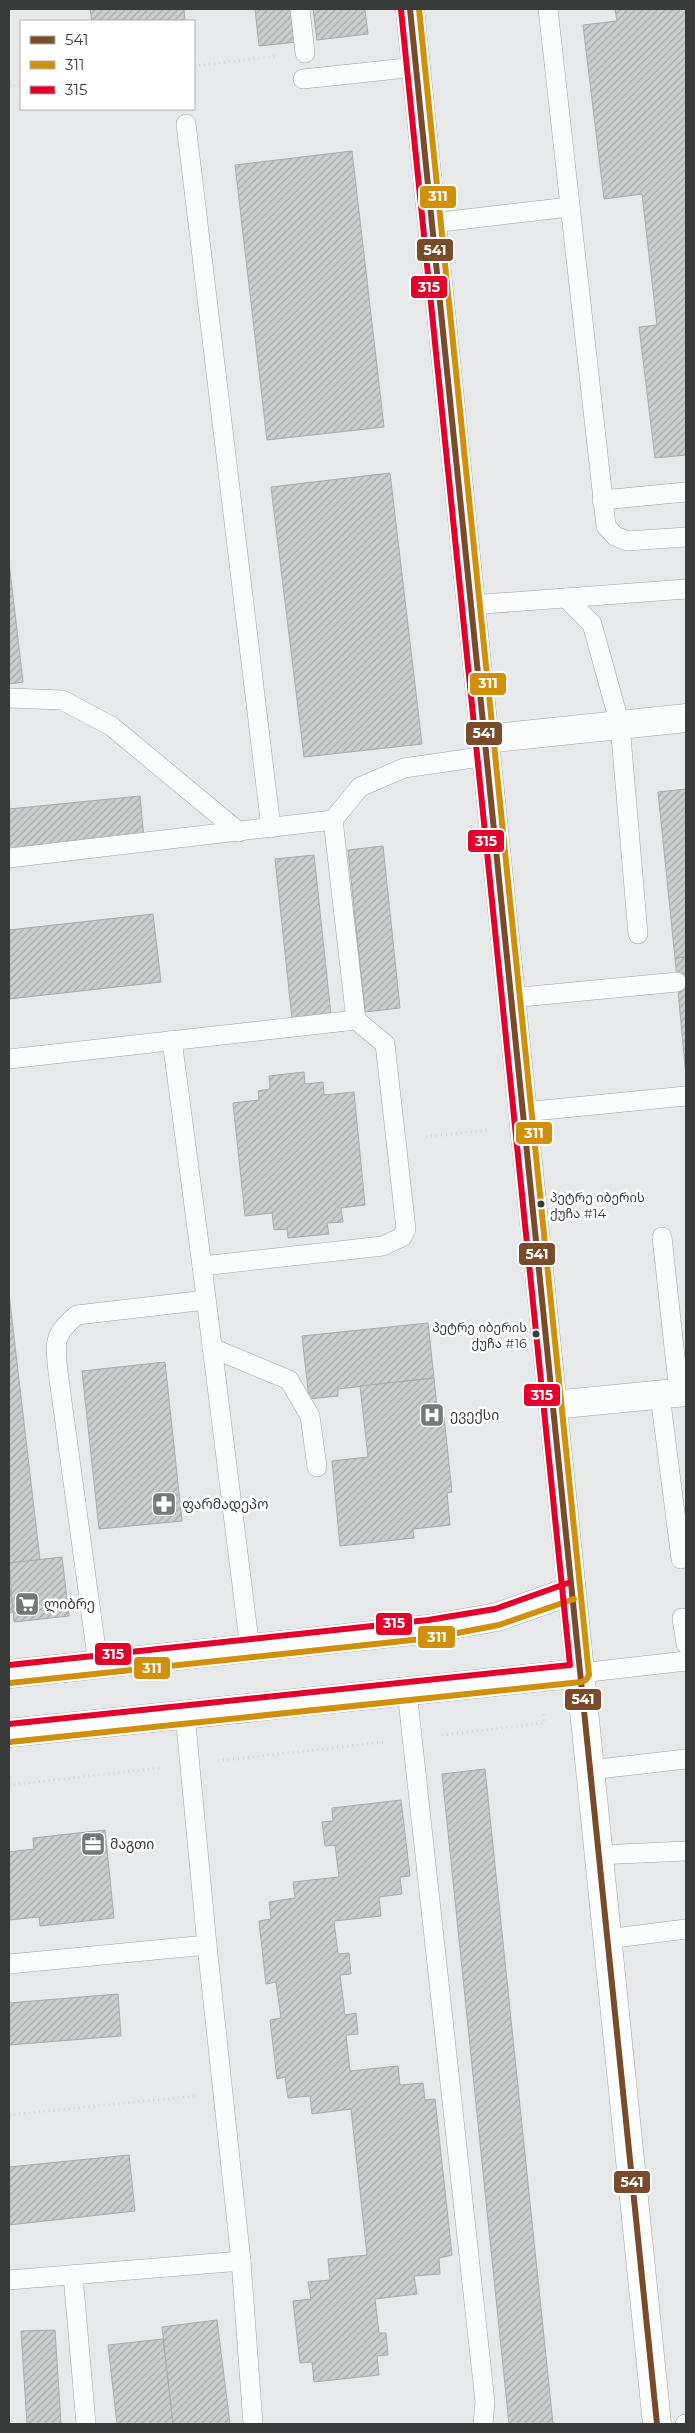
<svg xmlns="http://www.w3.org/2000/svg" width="695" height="2433" font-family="Montserrat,'Noto Sans Georgian',sans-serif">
<defs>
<pattern id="building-hatch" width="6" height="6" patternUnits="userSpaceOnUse" patternTransform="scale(1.25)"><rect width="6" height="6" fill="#cccece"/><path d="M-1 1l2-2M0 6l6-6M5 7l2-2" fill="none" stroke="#a7a8a8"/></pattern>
</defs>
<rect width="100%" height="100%" fill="#e6e8e9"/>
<!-- building -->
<g fill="url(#building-hatch)" stroke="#a9aaab">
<path d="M90,9H184L185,21H92Z"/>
<path d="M255,9H294L297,42L259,46Z"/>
<path d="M313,9H365L368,34L317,40Z"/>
<path d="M615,9H686V455L655,458L639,327L657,325L642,194L604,199L583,25L617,21Z"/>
<path d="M352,151L384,427L267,440L235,165Z"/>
<path d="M390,473L422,744L304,757L271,487Z"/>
<path d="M9,562L23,682L9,684Z"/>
<path d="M686,789V957L675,958L658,792Z"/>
<path d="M140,796L144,839L9,853V809Z"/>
<path d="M383,846L400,1008L365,1012L348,850Z"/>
<path d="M314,855L331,1015L292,1019L275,859Z"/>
<path d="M153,914L161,982L9,999V930Z"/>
<path d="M686,957V1077L675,958Z"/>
<path d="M304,1072L305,1084L323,1082L324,1095L354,1092L365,1205L341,1208L343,1222L327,1223L329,1234L288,1238L287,1229L274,1230L272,1213L245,1216L233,1103L259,1100L258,1091L270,1089L269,1076Z"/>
<path d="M9,1294L40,1560L9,1563Z"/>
<path d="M428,1323L434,1378L338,1389V1396L309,1399L302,1336Z"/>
<path d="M165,1362L182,1521L99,1529L82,1371Z"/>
<path d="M434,1378L438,1418L444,1417L452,1492L447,1493L450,1525L413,1529L414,1538L340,1546L332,1461L368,1457L360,1386Z"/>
<path d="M62,1557L69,1616L14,1622L9,1563Z"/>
<path d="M9,1579L13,1612L9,1613Z"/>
<path d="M485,1769L553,2424H509L442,1774Z"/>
<path d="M401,1800L410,1876L400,1877L402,1894L379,1897L381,1916L334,1921L338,1954L349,1953L351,1974L340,1975L345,2015L356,2013L358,2034L346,2035L350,2071L398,2066L400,2085L423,2083L425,2100L435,2099L452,2255L439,2258L440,2274L414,2276L417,2294L375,2299L379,2333H386L388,2355L377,2356L379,2375L314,2382L312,2362L300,2363L293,2301L311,2299L308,2282L330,2280L328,2259L367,2255L351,2109L312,2114L310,2096L288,2098L285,2077L277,2079L270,2020L281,2018L276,1982L266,1984L259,1921L271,1919L269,1902L295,1898L293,1882L339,1877L335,1845L325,1846L322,1822L333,1821L332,1808Z"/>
<path d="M105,1830L114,1918L40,1926L39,1917L9,1920V1852L34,1849L33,1838Z"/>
<path d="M118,1994L121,2036L9,2045V2003Z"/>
<path d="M129,2155L135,2211L9,2225V2167Z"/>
<path d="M217,2320L230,2424H173L162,2327Z"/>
<path d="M55,2330L61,2424H27L21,2331Z"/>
<path d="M163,2339L173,2424H117L108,2345Z"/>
</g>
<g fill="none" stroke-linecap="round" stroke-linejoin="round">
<defs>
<g id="lane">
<path d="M300,9L305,53"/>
<path d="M548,9L606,526L615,536L627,541L686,537"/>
<path d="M303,79L416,67"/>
<path d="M186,124L271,828"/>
<path d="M432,223L569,207"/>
<path d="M602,500L686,492"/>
<path d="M566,598L592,624L620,725L638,934"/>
<path d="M471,605L686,589"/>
<path d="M9,698L62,700L111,726L239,832"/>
<path d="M9,858L333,820L360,787L404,768L487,756"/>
<path d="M511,998L677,982"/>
<path d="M172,1040L202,1266"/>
<path d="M9,1059L356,1020"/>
<path d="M523,1112L686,1096"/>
<path d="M662,1237L679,1393"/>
<path d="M212,1348L289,1380L310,1416L317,1467"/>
<path d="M660,1395L681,1559"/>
<path d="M682,1618L686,1644"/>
<path d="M250,1649L202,1266L383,1246L402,1237L406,1229L385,1044L356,1020L333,820"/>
<path d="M98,1664L58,1372C55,1341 53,1335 77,1315L206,1300"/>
<path d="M580,1673L686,1661"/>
<path d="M407,1691L485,2402L483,2424"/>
<path d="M185,1714L207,1945L241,2261L253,2424"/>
<path d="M590,1770L686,1759"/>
<path d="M598,1855L686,1851"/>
<path d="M607,1939L686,1929"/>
<path d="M9,1964L207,1945"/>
<path d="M73,2275L86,2424"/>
<path d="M9,2280L241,2261"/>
<path d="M685,2424H686"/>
</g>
<g id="street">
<path d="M485,739L686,718"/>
<path d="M553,1405L686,1392"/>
</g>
<g id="secondary">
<path d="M410,9L657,2424"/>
<path d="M9,1674L429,1629L497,1617L571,1591"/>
<path d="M9,1733L580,1673"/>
</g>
</defs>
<!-- lane casing -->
<use href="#lane" stroke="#a0a2a3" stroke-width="20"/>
<!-- street casing -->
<use href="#street" stroke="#a0a2a3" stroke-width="29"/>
<!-- secondary casing -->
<use href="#secondary" stroke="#a0a2a3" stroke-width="29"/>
<!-- path -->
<g stroke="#d3d4d4" stroke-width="3" stroke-dasharray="1 4" stroke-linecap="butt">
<path d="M194,66L276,56"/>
<path d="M9,86L21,85"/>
<path d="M426,1137L490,1130"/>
<path d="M442,1735L544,1723L543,1712"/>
<path d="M218,1761L384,1742"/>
<path d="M9,1785L160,1768"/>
<path d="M9,2115L195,2096"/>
</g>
<!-- lane -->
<use href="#lane" stroke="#fbfcfc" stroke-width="19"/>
<!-- street -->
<use href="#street" stroke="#fbfcfc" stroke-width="28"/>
<!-- secondary -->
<use href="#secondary" stroke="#fbfcfc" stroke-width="28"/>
<defs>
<path id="bus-1" d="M410,9L657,2424"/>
<g id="bus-2">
<path d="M10,1683L431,1638L499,1625L574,1599"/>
<path d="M10,1742L581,1682L586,1680L589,1675L419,9"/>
</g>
<g id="bus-3">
<path d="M9,1665L428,1620L495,1609L568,1583"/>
<path d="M9,1724L570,1665L401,10"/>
</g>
</defs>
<!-- bus-1 casing -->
<use href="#bus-1" stroke="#fff" stroke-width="10"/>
<!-- bus-2 casing -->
<use href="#bus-2" stroke="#fff" stroke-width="10"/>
<!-- bus-3 casing -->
<use href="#bus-3" stroke="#fff" stroke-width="10"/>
<!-- bus-1 -->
<use href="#bus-1" stroke="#7a4b2a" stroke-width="6"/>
<!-- bus-2 -->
<use href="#bus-2" stroke="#d1900c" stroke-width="6"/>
<!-- bus-3 -->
<use href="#bus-3" stroke="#e4002b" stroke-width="6"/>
</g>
<!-- icons -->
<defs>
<symbol id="hospital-square" viewBox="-11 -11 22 22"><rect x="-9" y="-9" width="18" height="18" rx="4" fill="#767777" stroke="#fff"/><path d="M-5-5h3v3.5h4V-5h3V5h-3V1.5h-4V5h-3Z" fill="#fff"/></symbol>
<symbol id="pharmacy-square" viewBox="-11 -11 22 22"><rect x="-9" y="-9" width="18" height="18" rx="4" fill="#767777" stroke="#fff"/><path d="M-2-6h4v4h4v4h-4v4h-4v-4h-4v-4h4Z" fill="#fff"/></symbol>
<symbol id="supermarket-square" viewBox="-11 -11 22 22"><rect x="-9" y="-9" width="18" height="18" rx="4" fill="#767777" stroke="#fff"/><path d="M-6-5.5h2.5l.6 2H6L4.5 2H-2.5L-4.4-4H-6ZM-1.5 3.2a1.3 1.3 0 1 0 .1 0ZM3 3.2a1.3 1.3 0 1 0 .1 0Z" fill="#fff"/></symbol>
<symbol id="office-square" viewBox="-11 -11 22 22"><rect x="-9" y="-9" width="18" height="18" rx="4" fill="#767777" stroke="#fff"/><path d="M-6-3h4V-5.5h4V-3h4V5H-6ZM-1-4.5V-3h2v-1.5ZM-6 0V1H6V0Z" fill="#fff"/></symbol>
</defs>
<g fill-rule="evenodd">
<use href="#hospital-square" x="418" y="1401" width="28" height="28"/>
<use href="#pharmacy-square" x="150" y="1490" width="28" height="28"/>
<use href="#supermarket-square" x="13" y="1590" width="28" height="28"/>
<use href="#office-square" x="79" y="1830" width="28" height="28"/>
</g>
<!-- markers -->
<g fill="#393a3a" stroke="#fff" stroke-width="2">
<circle cx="541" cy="1204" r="4.5"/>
<circle cx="536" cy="1334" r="4.5"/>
</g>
<g text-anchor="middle" stroke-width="5" stroke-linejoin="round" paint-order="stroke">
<!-- bus labels -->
<g font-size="13" fill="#393a3a" stroke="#fff" text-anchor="start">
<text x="550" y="1202">პეტრე იბერის<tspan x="550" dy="16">ქუჩა #14</tspan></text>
<text x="527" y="1332" text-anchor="end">პეტრე იბერის<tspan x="527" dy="16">ქუჩა #16</tspan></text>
</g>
<!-- poi labels -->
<g font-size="14" fill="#393a3a" stroke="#fff" text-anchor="start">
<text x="450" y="1420">ევექსი</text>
<text x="182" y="1509">ფარმადეპო</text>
<text x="44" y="1609">ლიბრე</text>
<text x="110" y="1849">მაგთი</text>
</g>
</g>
<g stroke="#fff" stroke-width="2">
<rect x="419" y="185" width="38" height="24" rx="5" fill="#d1900c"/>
<rect x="416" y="238" width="38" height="24" rx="5" fill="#7a4b2a"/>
<rect x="410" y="275" width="38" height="24" rx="5" fill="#e4002b"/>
<rect x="469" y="672" width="38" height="24" rx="5" fill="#d1900c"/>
<rect x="465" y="721" width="38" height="25" rx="5" fill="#7a4b2a"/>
<rect x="467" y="829" width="38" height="24" rx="5" fill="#e4002b"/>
<rect x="515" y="1121" width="38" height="24" rx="5" fill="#d1900c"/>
<rect x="518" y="1242" width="38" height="24" rx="5" fill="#7a4b2a"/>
<rect x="523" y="1383" width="38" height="24" rx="5" fill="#e4002b"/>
<rect x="375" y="1612" width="38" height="24" rx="5" fill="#e4002b"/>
<rect x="417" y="1625" width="39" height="24" rx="5" fill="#d1900c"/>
<rect x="94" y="1642" width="38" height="24" rx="5" fill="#e4002b"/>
<rect x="133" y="1656" width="38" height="24" rx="5" fill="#d1900c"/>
<rect x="564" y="1688" width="38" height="23" rx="5" fill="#7a4b2a"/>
<rect x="613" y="2170" width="38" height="24" rx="5" fill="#7a4b2a"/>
</g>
<g font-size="14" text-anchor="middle" font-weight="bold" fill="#fff">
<text x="438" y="201">311</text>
<text x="435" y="255">541</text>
<text x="429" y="292">315</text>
<text x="488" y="688">311</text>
<text x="484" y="738">541</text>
<text x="486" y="846">315</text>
<text x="534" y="1138">311</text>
<text x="537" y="1259">541</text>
<text x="542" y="1400">315</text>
<text x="394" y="1628">315</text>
<text x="437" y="1642">311</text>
<text x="113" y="1659">315</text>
<text x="152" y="1673">311</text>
<text x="583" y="1704">541</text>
<text x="632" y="2187">541</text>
</g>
<!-- border -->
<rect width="695" height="2433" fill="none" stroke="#393a3a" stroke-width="20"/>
<!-- legend -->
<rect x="20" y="20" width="175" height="90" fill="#ffffff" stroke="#b0b0b0"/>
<rect x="30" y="36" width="25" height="8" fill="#7a4b2a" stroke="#b0b0b0"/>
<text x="65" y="45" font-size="15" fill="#393a3a">541</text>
<rect x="30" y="61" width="25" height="8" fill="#d1900c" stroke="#b0b0b0"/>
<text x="65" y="70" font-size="15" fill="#393a3a">311</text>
<rect x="30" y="86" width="25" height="8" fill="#e4002b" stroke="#b0b0b0"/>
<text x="65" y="95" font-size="15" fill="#393a3a">315</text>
</svg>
